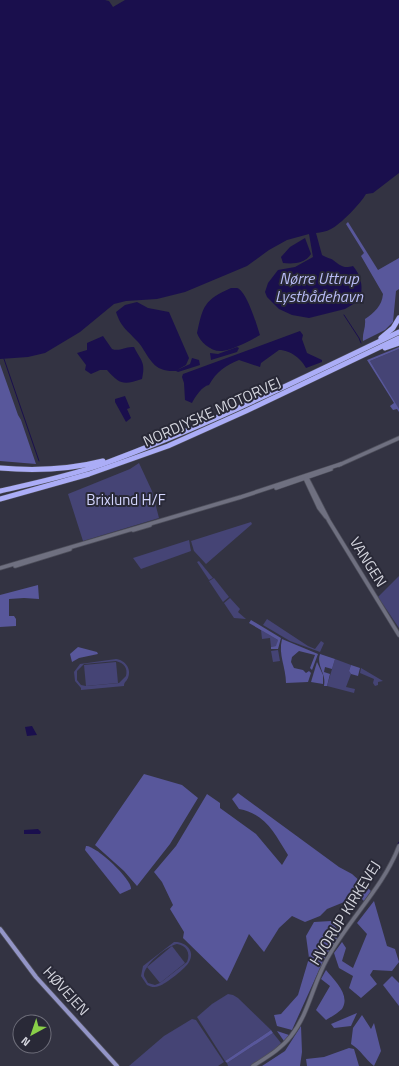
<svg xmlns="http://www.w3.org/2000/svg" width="399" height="1066" font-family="'Titillium Web',sans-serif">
<rect width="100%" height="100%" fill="#333342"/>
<!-- green -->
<g fill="#454475" fill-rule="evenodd">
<path d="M399,349V410L370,361Z"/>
<path d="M139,463L152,491L159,518L83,541L68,494L130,469Z"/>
<path d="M251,522L252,524L206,564L194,551L191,541Z"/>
<path d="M189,540L191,551L141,569L133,558Z"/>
<path d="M199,561L213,578L209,580L197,562Z"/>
<path d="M399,576V628L378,597Z"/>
<path d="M214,578L229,597L223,602L209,581Z"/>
<path d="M230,598L240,609L238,612L246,619L234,618L224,603Z"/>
<path d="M267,619L308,646L315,649L321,641L324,643L320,652L290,641L263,625Z"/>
<path d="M261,630L278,640L277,646L271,647L270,638L262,639Z"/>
<path d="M278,650L280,661L273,662L271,651Z"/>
<path d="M116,659C125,660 132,669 128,678C126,682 124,682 124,686L81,690V688L75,681L74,672L80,664ZM116,661C124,663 128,668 126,676L119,683L86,686L81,685L77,680V671L84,664Z"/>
<path d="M335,659L351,665L349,671L351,674L346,687L355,689L354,693L327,686Z"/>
<path d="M116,662L118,683L86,686L84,665Z"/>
<path d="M361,668L383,681L378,682V685L375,686L373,683L374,679L360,673Z"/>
<path d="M174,942C185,941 196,951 189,962C186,968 166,984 159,986C155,988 151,987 147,985L141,976L143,966ZM177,944C186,945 191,953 187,962L160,983L155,985L148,983L144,976C143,965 167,946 177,944Z"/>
<path d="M172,946L185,963L160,983L147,967Z"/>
<path d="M228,994L233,995L238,998L271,1030L225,1061L197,1017L212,1004Z"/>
<path d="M192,1019L196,1020L224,1062L218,1066H129L164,1036Z"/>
<path d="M273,1033L281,1043L274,1051L251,1066H228L227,1063Z"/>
</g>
<!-- forest -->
<g fill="#58579b">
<path d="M348,222L378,270L399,258V289L396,291L393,322L385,330L363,341C362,333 366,328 365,319C374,313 382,306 383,294L361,256L364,253L346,224Z"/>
<path d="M399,347V349L370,361L399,409V412L397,409L393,410L390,406L394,403L367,360Z"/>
<path d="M0,364L18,415L21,420L36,464L0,461Z"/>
<path d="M38,585L39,599L24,598L9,599V616H14L16,619V626L0,627V595Z"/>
<path d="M251,620L281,638L278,649H271V647L276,646L278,640L249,623Z"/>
<path d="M282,639L318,654L312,670L310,668L315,655L299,651L292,657L291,662L294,668L303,670L306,673L309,671L311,673L308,682L286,683C286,667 278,655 282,639Z"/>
<path d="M78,647L97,652L98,654L79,658L72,662L70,654Z"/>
<path d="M320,654L335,659L332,669L325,667L324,672L330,674L327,686H324C327,674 316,666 320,654Z"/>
<path d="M317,662L323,675V684L311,682Z"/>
<path d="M351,665L360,668L358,676L351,674L349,671Z"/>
<path d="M144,774L182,785L198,798L170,844L137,886L124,871L95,845Z"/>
<path d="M238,793L339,867L352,874L371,891L364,901L359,896L327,909L320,916L305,922L292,916L279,928L264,952L249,934L227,981L183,938L184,932L170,909L173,905L162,882L154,872L176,846L207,794L220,803V808L256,834L282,865L288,855C274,833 266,814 239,809L232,799Z"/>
<path d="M86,846C95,845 132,879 131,889L120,894L85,850Z"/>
<path d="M374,901L387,946L395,949L399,962L392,971L373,970L370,975L377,984L361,998L349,988L353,976L339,968L334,953L342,942L346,948L342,961L353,968L367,934L357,923Z"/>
<path d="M331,921L341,934L320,968L292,1030L277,1026L274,1015L281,1014L298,995L309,958L306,936L314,922Z"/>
<path d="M326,970C334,980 351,995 342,1009C338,1013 331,1017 326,1020L316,1010L330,986L321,979Z"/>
<path d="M392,976L399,983V1006L383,985Z"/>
<path d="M357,1013L351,1026L334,1028L331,1024Z"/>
<path d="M362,1015L371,1029L374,1023L381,1051L374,1066C365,1059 361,1050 351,1044L353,1028Z"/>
<path d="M301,1026L302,1052L300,1066H262L285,1051Z"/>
<path d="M271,1030L273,1033L227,1063L225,1061Z"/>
<path d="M277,1031L289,1035L284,1041Z"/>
<path d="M349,1048L354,1049L359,1066H307L306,1059L324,1057Z"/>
</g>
<!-- water -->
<g fill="#1a0f4d">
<path d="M0,0H105L109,1L113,7L125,0H399V173L373,193L366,194C361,203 340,225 331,229C326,232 321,232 316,233L322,255C325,257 332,259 333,260C340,265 343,269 353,266C362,277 363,286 360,300L345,309L309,318L292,315L279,309L267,297L265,292L268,283L278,270L295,267L313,257L309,234L287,240L269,250L247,266L185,292L157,299L126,301L114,304L80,332L45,353L28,357L0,359Z"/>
<path d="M305,238L311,254C305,264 292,264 283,263L281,257L290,247Z"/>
<path d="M231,288C233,288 235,288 237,288C247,291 257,326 260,335C252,340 231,351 222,351C211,352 200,342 197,333C203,306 204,300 231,288Z"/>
<path d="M137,302L148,308L169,312L189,358L186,365L177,370L190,364L192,358L199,360L200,365L178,372L176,371C172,371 167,371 164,370C149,366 146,349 136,340C126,329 121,327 116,312L125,305Z"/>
<path d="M300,331L303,335L302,339L307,353L322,360V362L306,368C302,360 291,350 279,350L261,363L260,367L239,360C226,365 216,372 209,385C202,386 195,397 192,403L185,400L184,383L182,377L183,374Z"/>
<path d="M103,336L112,349C120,352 125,346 134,347C141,361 146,362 142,379C124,385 120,385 107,370H100L91,374L85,370L86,365L77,353L87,350V343Z"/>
<path d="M237,347L239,348L237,352L211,360L210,353L218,354Z"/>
<path d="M125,396L130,408L127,409L131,418L126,422L115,402V399Z"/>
<path d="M32,726L37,735L27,736L25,727Z"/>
<path d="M38,829L41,832L40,834H24V830Z"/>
</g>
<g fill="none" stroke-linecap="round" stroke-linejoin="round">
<!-- stream -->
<g stroke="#1a0f4d" stroke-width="1">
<path d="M344,315L359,338L361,343"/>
<path d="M4,359L39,461"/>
<path d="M397,846L399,842"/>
</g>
<defs>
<g id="secondary">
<path d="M339,465L399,438"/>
<path d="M306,476L329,521L399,635"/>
<path d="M305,478L319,508L326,517"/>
<path d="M276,488L331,469"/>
<path d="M133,530L150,525"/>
<path d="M15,566L70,549"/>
<path d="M0,568L241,497L341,464"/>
<path d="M253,1066C267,1057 281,1049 291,1036C309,1013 313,984 327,959C348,920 383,888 399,846"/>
</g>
<path id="primary" d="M0,929L36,977L117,1066"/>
<g id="highway">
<path d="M381,338L393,328L399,318"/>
<path d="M385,348L399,343"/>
<path d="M0,468C36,471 68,470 103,461"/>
<path d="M0,491C35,483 69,476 103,464C204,427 301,379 399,332"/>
<path d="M0,499L89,474L168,446L246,411L399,338"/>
</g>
</defs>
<!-- secondary casing -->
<use href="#secondary" stroke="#4e4f5b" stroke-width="5"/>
<!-- primary casing -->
<use href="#primary" stroke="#4e4f5b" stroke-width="5.5"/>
<!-- highway casing -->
<use href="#highway" stroke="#4e4f5b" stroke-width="6"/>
<!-- secondary -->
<use href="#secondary" stroke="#6f7080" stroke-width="3.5"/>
<!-- primary -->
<use href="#primary" stroke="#9395c7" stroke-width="4"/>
<!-- highway -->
<use href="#highway" stroke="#abadf7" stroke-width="5"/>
</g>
<g text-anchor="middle" stroke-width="4" stroke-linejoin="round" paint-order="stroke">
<!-- street labels -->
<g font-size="15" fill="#d3d4dd" stroke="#292937">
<text transform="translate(212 412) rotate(-24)" y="5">NORDJYSKE MOTORVEJ</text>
<text transform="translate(368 562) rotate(58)" y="5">VANGEN</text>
<text transform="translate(345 913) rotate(-58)" y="5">HVORUP KIRKEVEJ</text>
<text transform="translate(66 991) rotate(48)" y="5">HØVEJEN</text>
</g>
<!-- park labels -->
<g font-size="15" fill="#d4d6fe" stroke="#292937">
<text x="126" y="505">Brixlund H/F</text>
</g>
<!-- water labels -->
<g font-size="16" font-style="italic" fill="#b8bbf5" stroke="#292937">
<text x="319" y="284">Nørre Uttrup<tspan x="319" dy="18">Lystbådehavn</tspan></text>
</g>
</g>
<!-- north arrow -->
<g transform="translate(32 1034) rotate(220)"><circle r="19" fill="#292937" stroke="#6d6d79"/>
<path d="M0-3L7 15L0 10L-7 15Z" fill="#89cf48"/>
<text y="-6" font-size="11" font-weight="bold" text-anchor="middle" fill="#d3d4dd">N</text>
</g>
</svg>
